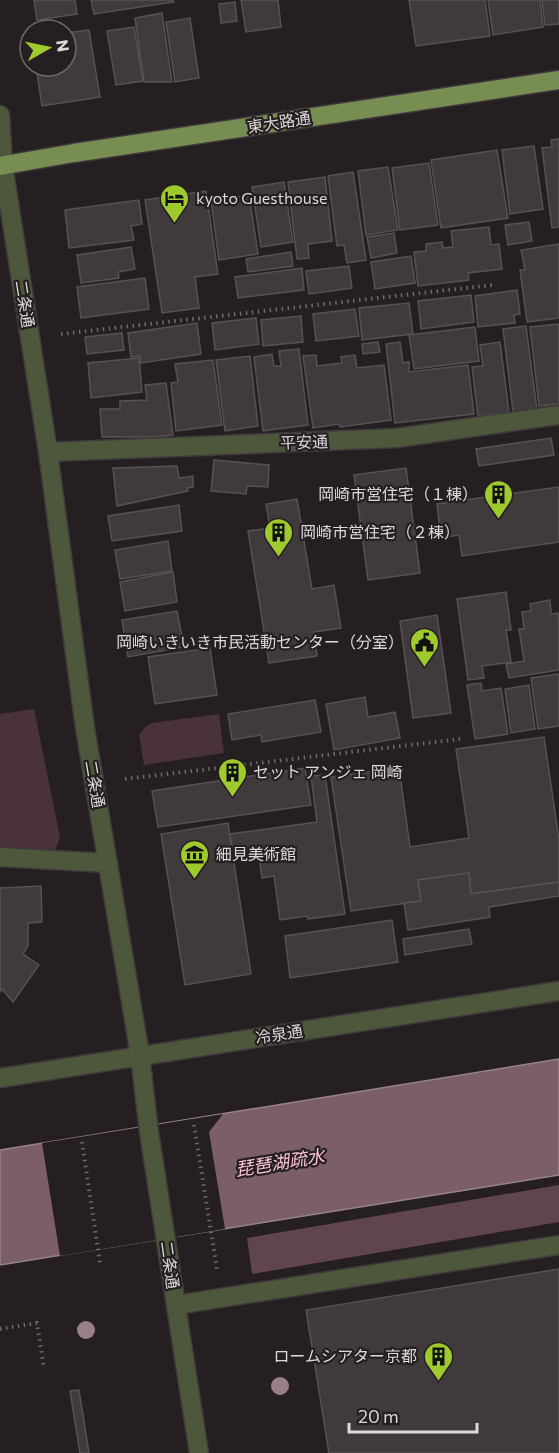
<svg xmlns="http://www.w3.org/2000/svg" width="559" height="1453" font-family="Commissioner,'Noto Sans JP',sans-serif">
<rect width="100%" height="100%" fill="#251f21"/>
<!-- green -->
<g fill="#4a323c">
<path d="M34,709L60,837L54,853L0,849V714Z"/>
<path d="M219,714L224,753L144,765L139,735L146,726L152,723Z"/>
</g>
<!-- forest -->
<path fill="#60444f" d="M559,1185V1222L252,1274L247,1238Z"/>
<!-- water -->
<path fill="#7b5e6a" stroke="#98838c" stroke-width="1.5" d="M559,1059V1175L0,1265V1150Z"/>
<!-- pier -->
<path fill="#251f21" d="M223,1114L209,1132L225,1229L60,1256L42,1143Z"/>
<!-- building -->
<g fill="#413a3d" stroke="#575153" stroke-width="1.5">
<path d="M34,0H75L77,14L37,20Z"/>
<path d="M91,0H173L174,2L94,14Z"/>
<path d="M241,0H278L281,27L246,32Z"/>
<path d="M409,0H485L490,36L416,46Z"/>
<path d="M488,0H540L543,27L493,35Z"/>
<path d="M542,0H559V24L545,25Z"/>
<path d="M235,2L237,21L221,23L219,4Z"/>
<path d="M162,13L172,82H144L135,18Z"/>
<path d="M190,18L199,78L175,82L166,22Z"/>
<path d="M134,27L143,81L116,85L107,31Z"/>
<path d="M89,30L100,97L42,106L36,66H66V33Z"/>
<path d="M559,139V227L552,228L542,148L552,147L551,140Z"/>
<path d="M534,146L543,209L510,214L502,150Z"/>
<path d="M497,150L508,218L441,228L431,160Z"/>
<path d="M429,163L438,225L400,230L392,168Z"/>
<path d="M388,167L398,230L366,235L358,171Z"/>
<path d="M353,172L366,260L347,263L344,245L337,246L328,176Z"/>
<path d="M325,177L332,241L308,244L309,258L297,259L288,182Z"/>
<path d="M284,182L293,242L261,247L252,187Z"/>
<path d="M206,191L218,274L195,277L199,308L162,313L145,200Z"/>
<path d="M249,195L258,254L219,260L211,201Z"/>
<path d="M139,200L142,224L131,226L134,240L69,248L65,210Z"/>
<path d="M529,222L532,241L508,245L505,225Z"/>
<path d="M489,227L491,245L499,244L502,269L468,273L469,280L418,286L414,252L426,251V244L442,242L443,248L453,247L451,231Z"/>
<path d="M394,233L397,253L371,258L367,237Z"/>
<path d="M559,244V318L527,322L520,270H525L521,250Z"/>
<path d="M131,247L135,269L118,272L119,278L81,283L77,255Z"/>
<path d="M291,252L293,266L248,272L246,259Z"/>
<path d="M411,256L415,283L375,289L371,262Z"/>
<path d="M349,266L352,288L309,294L306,271Z"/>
<path d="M302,268L304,290L238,298L235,277Z"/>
<path d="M145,278L149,309L81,318L77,287Z"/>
<path d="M517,290L520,314L514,315L515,323L478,327L475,296Z"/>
<path d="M471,295L474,322L421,329L418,301Z"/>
<path d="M409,303L413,334L362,340L359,308Z"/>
<path d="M355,309L359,336L316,341L313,314Z"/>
<path d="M301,316L303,342L263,346L261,320Z"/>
<path d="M256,318L259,344L215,350L212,323Z"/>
<path d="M197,323L201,354L141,363L140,356L131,357L128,333Z"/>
<path d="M559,324V404L539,406L530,327Z"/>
<path d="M526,326L537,410L513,412L503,329Z"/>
<path d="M475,327L479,361L414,369L409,335Z"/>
<path d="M122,333L124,350L87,354L85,337Z"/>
<path d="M378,342L380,352L363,354L362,344Z"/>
<path d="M400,342L403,363L409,362V372L468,365L474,414L395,423L386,344Z"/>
<path d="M500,342L509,412L478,416L472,367L483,366L480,345Z"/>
<path d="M299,349L308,425L263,431L254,357L272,354L274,366H281L279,351Z"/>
<path d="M316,355L317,366L342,363L341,357L355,355L357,368L384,365L391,420L340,427L339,424L313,428L303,356Z"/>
<path d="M250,356L258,426L225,431L216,360Z"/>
<path d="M139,358L142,392L91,398L88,363Z"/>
<path d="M213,360L222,425L176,431L171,383L178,382L175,364Z"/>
<path d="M166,383L173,435L152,437H102L100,409H120V401L147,400L145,385Z"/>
<path d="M551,438L554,455L479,466L476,449Z"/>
<path d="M214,460L269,465L268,487L247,486L246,494L211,491Z"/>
<path d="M177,466L179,478L193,476V487L187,488L188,491L117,506L113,468Z"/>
<path d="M406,468L420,573L368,580L354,475Z"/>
<path d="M559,487V542L462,556L459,535L441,538L437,504Z"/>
<path d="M297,499L312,589L334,585L341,628L314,632L317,656L269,663L248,531L270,528L266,504Z"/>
<path d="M179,505L182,531L112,541L108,516Z"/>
<path d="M168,541L172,571L120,579L115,550Z"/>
<path d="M173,572L177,602L125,611L120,582Z"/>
<path d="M506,592L511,630H506L511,662L482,666L484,678L468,680L457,599Z"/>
<path d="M550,600L551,614L558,613L559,622V670L509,678L506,664L524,661L519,629H524L522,612L531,611L530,604Z"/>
<path d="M177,611L184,647L128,657L122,620Z"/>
<path d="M437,615L451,713L413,718L400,621Z"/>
<path d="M210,648L217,695L155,704L148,657Z"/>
<path d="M559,674V726L538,729L531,678Z"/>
<path d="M481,683L482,691L501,688L508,734L475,739L467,685Z"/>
<path d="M529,685L535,729L511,733L505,689Z"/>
<path d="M365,697L368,717L395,712L400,738L334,750L326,704Z"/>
<path d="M315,700L321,732L262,742L261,735L232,740L228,714Z"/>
<path d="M544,737L559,840V882L471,894L469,873L418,880L421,901L351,911L331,777L399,768L410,847L469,838L456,749Z"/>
<path d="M305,768L311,805L158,827L152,791Z"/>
<path d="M325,775L345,914L308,919L307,916L280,920L274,876L262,878L258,851L233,854L230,834L317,822L311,776Z"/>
<path d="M228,823L251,974L185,985L161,834Z"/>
<path d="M469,873L471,894L559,882V896L489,907L490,917L408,930L404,903L421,901L418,880Z"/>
<path d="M41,886L42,922L28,923V946L23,954L39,965L13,1002L2,989L0,992V888Z"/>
<path d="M392,920L398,962L290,978L285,936Z"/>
<path d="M469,929L472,944L405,955L403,939Z"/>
<path d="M559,1269V1453H329L306,1310Z"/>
<path d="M79,1390L89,1453H80L70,1391Z"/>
</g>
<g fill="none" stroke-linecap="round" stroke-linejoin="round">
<defs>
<g id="minor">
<path d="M0,115L3,165L48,452L85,728L140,1055L149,1132L199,1453"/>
<path d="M48,452L397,438L559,415"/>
<path d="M0,857L108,863"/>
<path d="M0,1078L559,991"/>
<path d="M176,1305L559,1245"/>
</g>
<path id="major" d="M0,166L74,153L559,80"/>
</defs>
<!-- minor casing -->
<use href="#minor" stroke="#3f393b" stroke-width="21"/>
<!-- major casing -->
<use href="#major" stroke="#3f393b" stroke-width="21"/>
<!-- path -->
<g stroke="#6f696b" stroke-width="4" stroke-dasharray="1.5 4.5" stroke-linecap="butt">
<path d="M61,334L492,285"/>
<path d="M125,779L460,739"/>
<path d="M194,1125L217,1269"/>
<path d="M82,1142L100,1263"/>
<path d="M0,1329L37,1323L44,1368"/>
</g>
<!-- minor -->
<use href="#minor" stroke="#4c573b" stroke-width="18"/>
<!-- major -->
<use href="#major" stroke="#788d51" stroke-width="18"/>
</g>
<!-- trees -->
<g fill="#9a7e89">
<circle cx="86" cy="1330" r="9"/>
<circle cx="280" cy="1386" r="9"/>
</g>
<!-- icons -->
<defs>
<symbol id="hotel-pin" viewBox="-11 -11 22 30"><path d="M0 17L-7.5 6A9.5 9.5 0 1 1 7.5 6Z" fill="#9eca2e" stroke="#251f21"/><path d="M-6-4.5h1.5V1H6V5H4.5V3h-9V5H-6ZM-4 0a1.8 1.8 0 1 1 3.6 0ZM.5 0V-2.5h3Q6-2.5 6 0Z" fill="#111"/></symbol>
<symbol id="building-pin" viewBox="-11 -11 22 30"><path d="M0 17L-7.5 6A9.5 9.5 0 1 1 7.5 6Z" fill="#9eca2e" stroke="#251f21"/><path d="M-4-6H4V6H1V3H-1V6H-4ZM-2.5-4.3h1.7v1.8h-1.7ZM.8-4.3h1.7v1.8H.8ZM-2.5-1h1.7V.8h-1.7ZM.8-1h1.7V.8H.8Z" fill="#111"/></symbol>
<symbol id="civic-pin" viewBox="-11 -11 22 30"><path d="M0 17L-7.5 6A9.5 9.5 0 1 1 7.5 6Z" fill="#9eca2e" stroke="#251f21"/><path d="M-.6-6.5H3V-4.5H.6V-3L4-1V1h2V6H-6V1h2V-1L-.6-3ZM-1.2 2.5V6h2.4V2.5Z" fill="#111"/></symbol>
<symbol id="museum-pin" viewBox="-11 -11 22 30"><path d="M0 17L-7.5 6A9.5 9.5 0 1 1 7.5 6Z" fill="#9eca2e" stroke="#251f21"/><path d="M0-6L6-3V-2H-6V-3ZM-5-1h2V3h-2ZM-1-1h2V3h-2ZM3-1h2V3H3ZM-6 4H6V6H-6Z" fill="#111"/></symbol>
</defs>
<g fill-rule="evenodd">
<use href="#hotel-pin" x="158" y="182" width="33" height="45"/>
<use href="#building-pin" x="482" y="478" width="33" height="45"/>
<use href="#building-pin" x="262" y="516" width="33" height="45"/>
<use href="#civic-pin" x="408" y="626" width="33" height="45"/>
<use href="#building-pin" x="216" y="756" width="33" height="45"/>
<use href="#museum-pin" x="178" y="838" width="33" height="45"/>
<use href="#building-pin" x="422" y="1340" width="33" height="45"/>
</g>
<g text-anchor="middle" stroke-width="4.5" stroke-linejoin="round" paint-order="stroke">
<!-- street labels -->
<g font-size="16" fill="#ddd9db" stroke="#251f21">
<text transform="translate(279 122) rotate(-9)" y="6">東大路通</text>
<text transform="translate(25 304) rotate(81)" y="6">二条通</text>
<text transform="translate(304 442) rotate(-2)" y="6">平安通</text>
<text transform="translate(95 784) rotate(80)" y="6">二条通</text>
<text transform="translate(279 1034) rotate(-9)" y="6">冷泉通</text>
<text transform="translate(170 1265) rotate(82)" y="6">二条通</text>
</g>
<!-- poi labels -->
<g font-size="16" fill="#ddd9db" stroke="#251f21" text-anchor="start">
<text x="196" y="204">kyoto Guesthouse</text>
<text x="478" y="500" text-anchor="end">岡崎市営住宅（１棟）</text>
<text x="300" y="538">岡崎市営住宅（２棟）</text>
<text x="404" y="648" text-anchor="end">岡崎いきいき市民活動センター（分室）</text>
<text x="253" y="778">セット アンジェ 岡崎</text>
<text x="216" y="860">細見美術館</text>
<text x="417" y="1362" text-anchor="end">ロームシアター京都</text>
</g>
<!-- water labels -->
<g font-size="18" font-style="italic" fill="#fcc2d9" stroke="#251f21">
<text transform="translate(280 1163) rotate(-9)" y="6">琵琶湖疏水</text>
</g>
</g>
<!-- north arrow -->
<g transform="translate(48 48) rotate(81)"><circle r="28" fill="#251f21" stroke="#6f696b" stroke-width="1.5"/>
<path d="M0-4.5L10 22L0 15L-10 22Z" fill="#9eca2e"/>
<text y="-9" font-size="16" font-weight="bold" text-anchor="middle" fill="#ddd9db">N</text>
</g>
<!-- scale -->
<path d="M349 1423v9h128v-9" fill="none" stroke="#ddd9db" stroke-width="3"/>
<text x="358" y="1423" font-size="18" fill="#ddd9db" stroke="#251f21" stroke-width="4.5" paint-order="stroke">20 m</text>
</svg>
